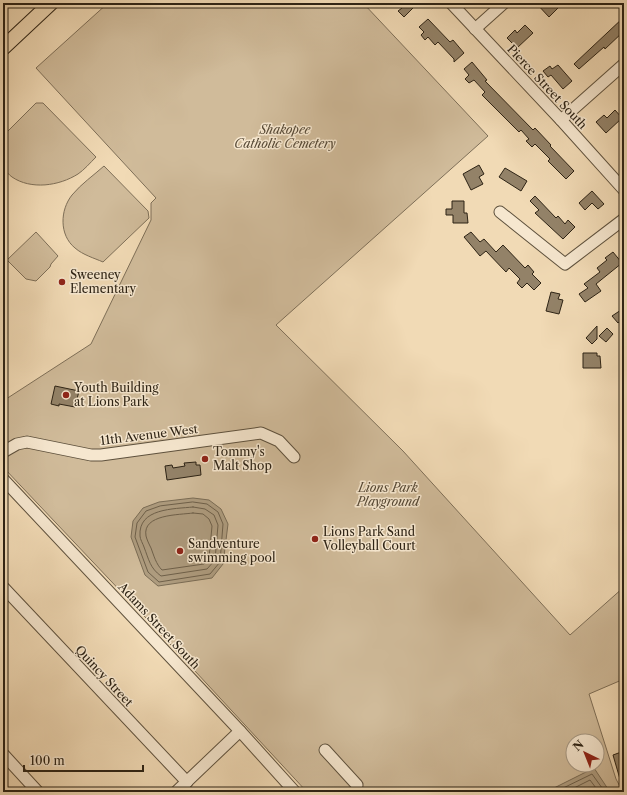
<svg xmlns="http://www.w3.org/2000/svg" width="627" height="795" font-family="'Libre Caslon Text',serif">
<rect width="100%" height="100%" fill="#f1dab5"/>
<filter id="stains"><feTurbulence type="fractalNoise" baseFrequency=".005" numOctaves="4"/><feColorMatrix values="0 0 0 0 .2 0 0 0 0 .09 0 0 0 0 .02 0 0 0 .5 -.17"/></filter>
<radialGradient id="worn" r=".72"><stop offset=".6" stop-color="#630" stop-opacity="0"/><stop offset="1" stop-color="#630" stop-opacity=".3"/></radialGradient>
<!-- green -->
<g fill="#d0bb9a" stroke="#7e6f58" fill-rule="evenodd">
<path d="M108,3H363L488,136L276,325L403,451L570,635L624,587V679L589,694L616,779L623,792H307L145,617L3,467V401L91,344L151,220V203L156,198L36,68ZM573,741H597V765H573Z"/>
<path d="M36,103H43L96,157C90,163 84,170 78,174C59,186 31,190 12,177C9,175 6,171 3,168V136Z"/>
<path d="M104,166L148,211L149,218L103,262C94,258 83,255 75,248C59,235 60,210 72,195C81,184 94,175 104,166Z"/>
<path d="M36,232L58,256L51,264L50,267L36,281L26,279L7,260Z"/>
</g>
<!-- water -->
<g fill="#ae9c7f" stroke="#7a6c55">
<path d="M193,498L209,500L221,509L228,524L223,564L212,578L158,586L145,575L131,537L133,521L143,508L159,502Z"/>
<path d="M594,768L610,792H546Z"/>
</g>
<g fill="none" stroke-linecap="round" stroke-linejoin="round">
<!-- shore -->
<g stroke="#6e604a" stroke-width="1">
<path d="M193,502L207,504L218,512L223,524L220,562L210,574L159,582L148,572L135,537L137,523L146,511L160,506Z"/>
<path d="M193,507L205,509L214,515L218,525L215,560L207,569L161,576C150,568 149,560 144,547C143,544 140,539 140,536C138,508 174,509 193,507Z"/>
<path d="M193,513L203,514L209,519L212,526L209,558L204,564L162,570C156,564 154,556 151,548C149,544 147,540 146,536C142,514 179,515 193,513Z"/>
<path d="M555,792L592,774L605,792"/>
<path d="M566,792L590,780L599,792"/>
</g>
</g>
<!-- building -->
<g fill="#938268" stroke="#2d2315">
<path d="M397,3H418L404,17L398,11L402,8Z"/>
<path d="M536,3H563L549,17Z"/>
<path d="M624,17V31L605,49L604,47L579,69L574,64Z"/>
<path d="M428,19L450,42L453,40L464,53L454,62V59L438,42L435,45L428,37L425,40L421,35L424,32L419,27Z"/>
<path d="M525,25L533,33L517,48L507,38L515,30L517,33Z"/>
<path d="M472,62L487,80L485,81L533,130L535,128L551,145L550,146L574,171L566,179L548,161L550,159L535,144L532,147L526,141L529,139L521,130L519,132L482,95L485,92L474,80L469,83L465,79L469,75L464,69Z"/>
<path d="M558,65L572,81L563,89L551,75L548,77L543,71L550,66L552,69Z"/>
<path d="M615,110L622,118L606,133L596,122L604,115L607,118Z"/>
<path d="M479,165L484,174L479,177L483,184L471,190L463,174Z"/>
<path d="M505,168L527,181L521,191L499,177Z"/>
<path d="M592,191L604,204L598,209L592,203L585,210L579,203Z"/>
<path d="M535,196L556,218L558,216L565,224L568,220L575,227L563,239L535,213L539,210L530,201Z"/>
<path d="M452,201H464V213H467L468,223H453V215H446V209H452Z"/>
<path d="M471,232L480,242L484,239L496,252L503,245L525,268L528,265L534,272L532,274L541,283L534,290L527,283L522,288L517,283L520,279L509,268L506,272L486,251L480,256L470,244L464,237Z"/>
<path d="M613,252L622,263L596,284L601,291L585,302L579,294L588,288L584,284L600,272L597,268L607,260L605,258Z"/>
<path d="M551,292L560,294L558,299L563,300L559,314L546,311Z"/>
<path d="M621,310L624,314V318L618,323L612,316Z"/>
<path d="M597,326V339L592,344L586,338Z"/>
<path d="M607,328L613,334L606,342L599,336Z"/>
<path d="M583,353H597V356H600L601,368H583Z"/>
<path d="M55,386L79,391L75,407L59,404V406L51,404Z"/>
<path d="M196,462V465H200L201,475L167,480L165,466L172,465L173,468L185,466L184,463Z"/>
<path d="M624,751V785L622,786L613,755Z"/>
</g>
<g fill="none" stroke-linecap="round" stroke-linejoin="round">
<defs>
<g id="minor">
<path d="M451,3L561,120L624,190"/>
<path d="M475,29L504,3"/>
<path d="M561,120L624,64"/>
<path d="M500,212L565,264L624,219"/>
<path d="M3,452L17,444L27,442L91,455H101L261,433L279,441L294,457"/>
<path d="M3,479L240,731L295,792"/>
<path d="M3,587L187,782"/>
<path d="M325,750L357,785L356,792"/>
<path d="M3,754L38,792"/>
<path d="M176,792L240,731"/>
</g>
<path id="major" d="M3,48L51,3"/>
</defs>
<!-- minor casing -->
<use href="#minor" stroke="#5e513d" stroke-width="13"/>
<!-- major casing -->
<use href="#major" stroke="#2d2315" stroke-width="16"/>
<!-- minor -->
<use href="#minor" stroke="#f6e7cf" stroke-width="11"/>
<!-- major -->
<use href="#major" stroke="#f1dab5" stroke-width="14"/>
</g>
<!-- markers -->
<g fill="#8f2418" stroke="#f6e7cf" stroke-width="1.5">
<circle cx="62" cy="282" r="4"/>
<circle cx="66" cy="395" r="4"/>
<circle cx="205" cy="459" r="4"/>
<circle cx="315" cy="539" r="4"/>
<circle cx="180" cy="551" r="4"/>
</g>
<g text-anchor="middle" stroke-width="3" stroke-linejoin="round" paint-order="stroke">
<!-- street labels -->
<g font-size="12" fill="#2d2315" stroke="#f6e7cf">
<text transform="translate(547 87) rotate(47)" y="4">Pierce Street South</text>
<text transform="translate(149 435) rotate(-7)" y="4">11th Avenue West</text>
<text transform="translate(159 626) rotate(47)" y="4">Adams Street South</text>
<text transform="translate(104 676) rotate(47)" y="4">Quincy Street</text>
</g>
<!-- park labels -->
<g font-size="12" font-style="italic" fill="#564936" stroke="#f6e7cf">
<text x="285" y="134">Shakopee<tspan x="285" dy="14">Catholic Cemetery</tspan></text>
<text x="388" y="492">Lions Park<tspan x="388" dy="14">Playground</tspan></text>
</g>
<!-- poi labels -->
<g font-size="12" fill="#2d2315" stroke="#f6e7cf" text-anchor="start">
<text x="70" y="279">Sweeney<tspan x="70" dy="14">Elementary</tspan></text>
<text x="74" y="392">Youth Building<tspan x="74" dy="14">at Lions Park</tspan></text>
<text x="213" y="456">Tommy's<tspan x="213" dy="14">Malt Shop</tspan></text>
<text x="323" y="536">Lions Park Sand<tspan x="323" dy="14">Volleyball Court</tspan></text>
<text x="188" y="548">Sandventure<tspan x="188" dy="14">swimming pool</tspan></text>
</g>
</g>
<!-- margin -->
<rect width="627" height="795" fill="none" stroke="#f1dab5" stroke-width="16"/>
<rect x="4" y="4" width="619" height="787" fill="none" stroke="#2d2315" stroke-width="2"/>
<rect x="8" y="8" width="611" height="779" fill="none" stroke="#2d2315"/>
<!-- north arrow -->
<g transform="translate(585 753) rotate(317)"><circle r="19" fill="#f6e7cf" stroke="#a69985"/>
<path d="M0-3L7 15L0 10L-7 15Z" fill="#8f2418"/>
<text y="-6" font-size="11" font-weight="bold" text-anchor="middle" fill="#2d2315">N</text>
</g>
<!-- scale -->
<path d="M24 765v6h119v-6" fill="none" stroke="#2d2315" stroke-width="2"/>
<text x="30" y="765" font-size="12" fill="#2d2315" stroke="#f6e7cf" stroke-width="3" paint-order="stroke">100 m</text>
<rect width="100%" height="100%" filter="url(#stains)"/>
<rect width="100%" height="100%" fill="url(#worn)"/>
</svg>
